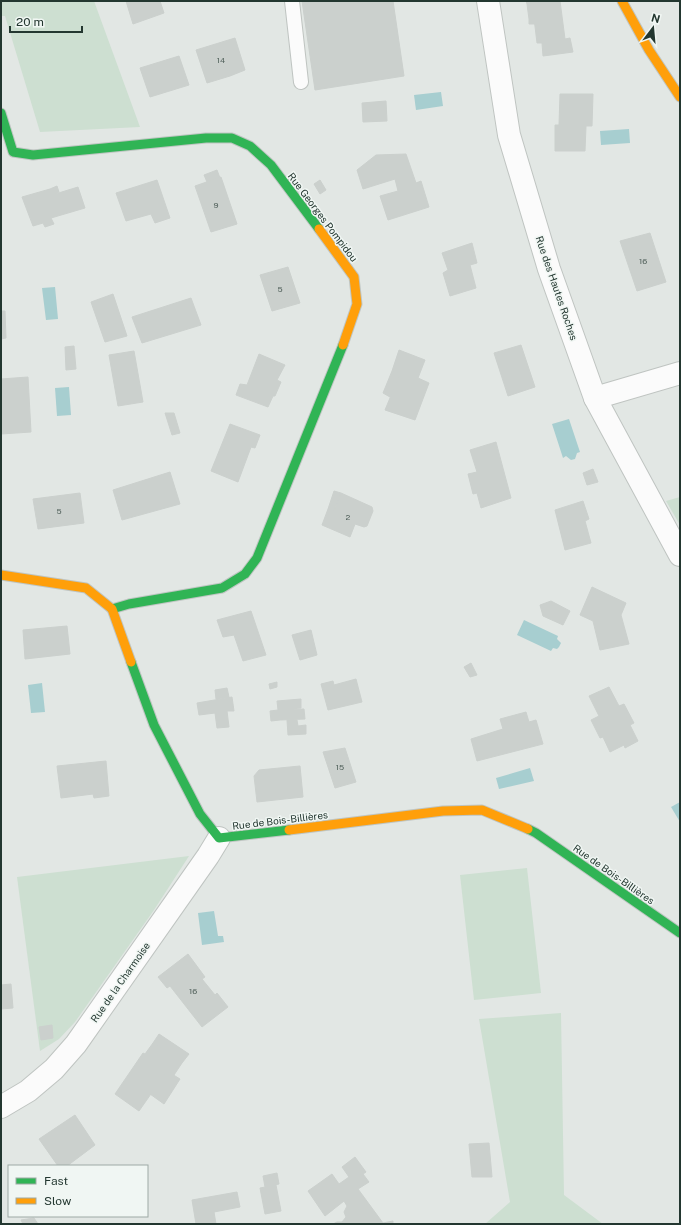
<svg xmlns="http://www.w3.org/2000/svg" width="681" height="1225" font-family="'Public Sans',sans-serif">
<rect width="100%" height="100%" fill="#e2e7e4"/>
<!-- green -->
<g fill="#cddfd1">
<path d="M1,1H94L140,127L40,132L5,16H1Z"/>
<path d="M680,497V525L666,501Z"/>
<path d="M189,856L154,910L75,1022L59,1039L40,1051L17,877Z"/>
<path d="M527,868L541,993L474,1000L460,875Z"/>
<path d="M561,1013L564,1195L603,1224H485L510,1202L479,1019Z"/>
</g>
<!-- water -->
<g fill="#a7ced0">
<path d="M441,92L443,106L416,110L414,95Z"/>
<path d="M629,129L630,143L601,145L600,131Z"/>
<path d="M55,287L58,319L46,320L42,288Z"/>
<path d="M69,387L71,415L57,416L55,388Z"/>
<path d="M569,419L580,452L577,453L575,459L571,460L566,456L563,458L552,424Z"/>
<path d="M524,620L558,636L557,639L561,643L559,647L557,649L553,648L551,651L517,635Z"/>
<path d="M42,683L45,712L31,713L28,685Z"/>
<path d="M530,768L534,781L499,789L496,778Z"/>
<path d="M680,802V822L671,807Z"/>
<path d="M214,911L218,936H223L224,942L202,945L198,913Z"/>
</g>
<!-- building -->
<g fill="#cbd0cd" stroke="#cbd0cd">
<path d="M126,1H160L164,13L133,24Z"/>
<path d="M302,1H393L404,76L315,90Z"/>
<path d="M526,1H551L527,4Z"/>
<path d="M551,1H560L565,39L570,38L573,52L543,56L542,43H537L534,18L529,19L527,4Z"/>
<path d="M534,18L535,24H529V19Z"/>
<path d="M235,38L245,70L230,76L229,70L205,77L196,50Z"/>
<path d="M179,56L189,85L150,97L140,68Z"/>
<path d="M229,70L230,76L207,83L205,77Z"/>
<path d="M560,94H593L592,126H586L585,151H555V125H559Z"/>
<path d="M386,101L387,121L363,122L362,103Z"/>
<path d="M406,154L416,183L421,181L429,207L388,220L380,196L398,191L395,179L363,189L357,170L376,155Z"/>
<path d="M217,170L220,178L207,182L204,175Z"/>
<path d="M221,177L237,224L211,232L195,186Z"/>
<path d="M157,180L170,218L155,223L151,214L126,221L116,193Z"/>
<path d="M320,180L326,190L320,194L314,184Z"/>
<path d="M57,186L59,192L52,195L50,189Z"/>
<path d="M78,187L85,208L51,218L54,224L45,227L43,223L33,226L22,197L50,189L52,195Z"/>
<path d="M650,233L666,282L637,291L620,241Z"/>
<path d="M472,243L477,263L470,265L476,288L450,296L443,273L448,270L442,253Z"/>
<path d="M288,267L300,303L272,311L260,275Z"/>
<path d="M113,294L127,336L105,342L91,302Z"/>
<path d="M191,298L201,325L142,343L132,317Z"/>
<path d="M1,311H5L6,338L1,339Z"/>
<path d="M521,345L535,387L508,396L494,353Z"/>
<path d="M74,346L76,369L66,370L65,347Z"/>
<path d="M399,350L425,360L418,378L429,383L415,420L385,410L400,374L392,371Z"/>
<path d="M134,351L143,402L118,406L109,355Z"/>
<path d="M259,354L285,365L277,380L281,382L275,396H273L268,407L236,395L240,384L247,385Z"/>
<path d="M392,371L400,374L390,397L383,393Z"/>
<path d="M28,377L31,432L1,434V379Z"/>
<path d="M165,413H174L180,433L172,435Z"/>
<path d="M230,424L260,435L255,448L251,447L238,482L211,471Z"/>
<path d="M496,442L511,498L481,508L477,493L473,494L468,474L477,472L470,450Z"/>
<path d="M593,469L598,482L587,485L583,473Z"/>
<path d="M170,472L180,504L122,520L113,490Z"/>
<path d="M334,491L341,493L334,511L328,509Z"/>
<path d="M80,493L84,523L38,529L33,499Z"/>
<path d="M341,493L372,507L373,511L367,526L364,527L355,524L350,537L322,525L328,509L334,511Z"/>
<path d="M583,501L589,519L585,521L591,543L565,550L555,510Z"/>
<path d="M592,587L626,603L621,615L629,644L600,650L593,621L580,615Z"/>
<path d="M551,601L570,611L563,625L543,616L540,605Z"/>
<path d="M251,611L266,655L243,661L234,635L223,637L217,620Z"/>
<path d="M67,626L70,654L25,659L23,630Z"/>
<path d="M311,630L317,655L300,660L292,635Z"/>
<path d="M471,663L477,675L470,677L464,667Z"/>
<path d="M356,679L362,702L328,710L321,684L333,681L334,685Z"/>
<path d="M277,682V687L270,689L269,684Z"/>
<path d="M609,687L619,706L624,704L634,723L630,725L638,741L625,748L624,745L610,752L603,737L600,738L591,720L599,716L589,696Z"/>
<path d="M227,688L229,697L216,699L215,690Z"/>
<path d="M232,697L234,711H227L229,727L217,728L215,713L199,715L197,703Z"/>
<path d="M301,699V708L278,710L277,701Z"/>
<path d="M304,709L305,719L280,720L278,710Z"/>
<path d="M278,710L280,720L271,721L270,711Z"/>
<path d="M526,712L529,722L536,720L543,744L477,761L471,739L503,729L500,719Z"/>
<path d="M287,720H297L298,726L306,725V734L288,735Z"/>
<path d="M345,748L356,782L335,788L323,752Z"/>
<path d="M106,761L109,796L94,798L93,794L61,798L57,766Z"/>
<path d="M300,766L303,797L257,802L254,776L259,770Z"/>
<path d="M188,954L205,977L202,979L215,995L217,993L228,1007L202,1027L170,986L167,988L158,977Z"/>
<path d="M11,984L13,1008L1,1009V985Z"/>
<path d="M52,1025L53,1038L41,1040L39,1027Z"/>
<path d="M159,1034L189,1054L182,1063L153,1043Z"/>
<path d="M153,1043L182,1063L174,1075L167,1071L139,1111L115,1094L143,1053L145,1054Z"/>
<path d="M167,1071L180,1079L164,1104L150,1094Z"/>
<path d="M75,1115L95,1145L67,1166H58L39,1139Z"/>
<path d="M489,1143L492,1177H472L469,1144Z"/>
<path d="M355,1157L366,1172L363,1174L369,1182L358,1189L383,1223L393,1221V1224H333L337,1222H342L346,1217L344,1212L347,1206L344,1201L325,1216L308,1191L332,1174L339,1184L349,1177L342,1167Z"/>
<path d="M277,1173L279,1184L265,1187L263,1176Z"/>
<path d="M276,1185L281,1211L265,1214L260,1188Z"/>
<path d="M237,1192L240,1207L214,1212L216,1224H196L192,1200Z"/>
<path d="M34,1218L38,1224H23L21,1220Z"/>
</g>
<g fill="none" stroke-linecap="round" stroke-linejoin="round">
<defs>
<path id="lane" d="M292,1L301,82"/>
<g id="street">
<path d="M488,1L509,135L549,269L595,398L680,555"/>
<path d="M595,398L680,373"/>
<path d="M1,1107L28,1091L54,1069L76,1044L208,856L219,838"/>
</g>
<g id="fast">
<path d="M1,113L13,152L33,155L206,138H232L250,146L271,165L319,229"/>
<path d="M112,609L129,604L222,588L245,574L257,558L343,345"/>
<path d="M131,662L154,725L200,814L219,838L289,830"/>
<path d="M528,829L536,833L680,933"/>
</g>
<g id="slow">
<path d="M622,1L649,50L680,97"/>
<path d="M319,229L354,277L357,304L343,345"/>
<path d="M1,575L86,588L112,609L131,662"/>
<path d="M289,830L443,811L482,810L528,829"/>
</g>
</defs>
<!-- lane casing -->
<use href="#lane" stroke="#bfc4c1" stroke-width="16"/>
<!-- street casing -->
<use href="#street" stroke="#bfc4c1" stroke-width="24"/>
<!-- fast casing -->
<use href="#fast" stroke="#bfc5c2" stroke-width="11"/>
<!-- slow casing -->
<use href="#slow" stroke="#bfc5c2" stroke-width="11"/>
<!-- lane -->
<use href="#lane" stroke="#fbfbfb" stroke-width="14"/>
<!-- street -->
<use href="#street" stroke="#fbfbfb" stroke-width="22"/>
<!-- fast -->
<use href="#fast" stroke="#30b455" stroke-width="9"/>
<!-- slow -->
<use href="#slow" stroke="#ff9f0a" stroke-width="9"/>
</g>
<g text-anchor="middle" stroke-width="3" stroke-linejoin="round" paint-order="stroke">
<!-- number labels -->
<g font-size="8" fill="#4e5e58">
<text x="221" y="63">14</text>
<text x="216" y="208">9</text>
<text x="643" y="264">16</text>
<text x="280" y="292">5</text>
<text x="59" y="514">5</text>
<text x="348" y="520">2</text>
<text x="340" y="770">15</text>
<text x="193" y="994">16</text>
</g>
<!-- street labels -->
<g font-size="10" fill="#233730" stroke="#f0f6f3">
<text transform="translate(323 217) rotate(53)" y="4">Rue Georges Pompidou</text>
<text transform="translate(557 288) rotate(71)" y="4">Rue des Hautes Roches</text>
<text transform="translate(280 820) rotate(-7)" y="4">Rue de Bois-Billières</text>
<text transform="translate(614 874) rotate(35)" y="4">Rue de Bois-Billières</text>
<text transform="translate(120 982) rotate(-55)" y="4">Rue de la Charmoise</text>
</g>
</g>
<!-- border -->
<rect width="681" height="1225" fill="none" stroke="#233730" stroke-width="4"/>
<!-- legend -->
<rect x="8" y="1165" width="140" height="52" fill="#f0f6f3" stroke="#9eaaa5"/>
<rect x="16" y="1178" width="20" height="6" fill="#30b455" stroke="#9eaaa5"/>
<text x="44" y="1185" font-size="12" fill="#233730">Fast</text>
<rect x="16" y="1198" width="20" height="6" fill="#ff9f0a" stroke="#9eaaa5"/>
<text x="44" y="1205" font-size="12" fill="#233730">Slow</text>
<!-- north arrow -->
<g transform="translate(653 28) rotate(16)" stroke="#f0f6f3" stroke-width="3" paint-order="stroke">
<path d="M0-3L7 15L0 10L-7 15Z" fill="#233730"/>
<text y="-6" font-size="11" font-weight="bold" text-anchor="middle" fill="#233730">N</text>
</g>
<!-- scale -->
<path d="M10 26v6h72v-6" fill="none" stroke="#233730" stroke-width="2"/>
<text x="16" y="26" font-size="12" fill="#233730" stroke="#f0f6f3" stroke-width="3" paint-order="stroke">20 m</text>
</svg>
